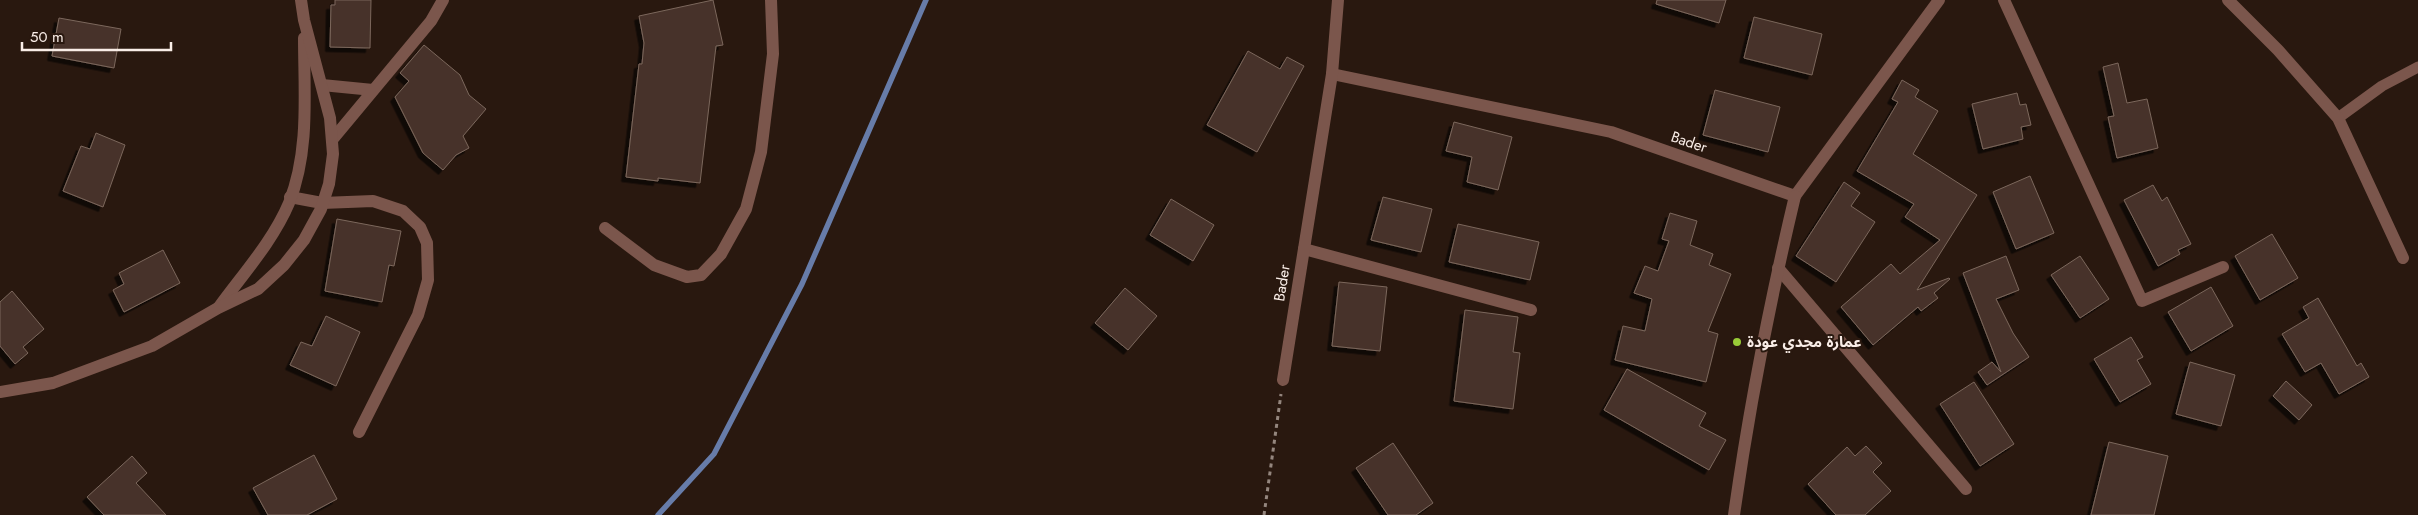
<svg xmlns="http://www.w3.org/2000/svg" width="2418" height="515" font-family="Jost,'Noto Sans Arabic',sans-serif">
<defs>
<filter id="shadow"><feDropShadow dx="-4.5" dy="4.5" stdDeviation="0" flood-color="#0009"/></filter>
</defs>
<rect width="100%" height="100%" fill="#29180f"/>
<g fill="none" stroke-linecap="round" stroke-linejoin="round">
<!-- stream -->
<path stroke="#677ca9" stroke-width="5.5" d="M658,515L714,454L802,284L926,0"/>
</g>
<!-- building -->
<g fill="#46332a" stroke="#7c675c" filter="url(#shadow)">
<path d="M335,0H371L370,48L330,47L331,5H335Z"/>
<path d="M713,0L723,45L716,46L700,183L658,178V181L626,177L639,64H642L644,43L639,16Z"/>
<path d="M1657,0H1726L1719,23L1656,4Z"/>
<path d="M1754,17L1822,34L1812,75L1744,58Z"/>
<path d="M59,18L121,29L114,68L52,56Z"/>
<path d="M424,45L460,75L469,95L486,109L463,136L469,148L456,155L443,170L423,153L395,97L409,81L400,73Z"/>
<path d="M1248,51L1280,69L1287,57L1304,66L1257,152L1207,125Z"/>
<path d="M2118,63L2127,103L2147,99L2158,148L2117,158L2108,117L2114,116L2103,67Z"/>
<path d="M1902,80L1919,90L1915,97L1938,111L1913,154L1977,195L1917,290L1949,278L1950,279L1934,293L1938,298L1921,311L1918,307L1873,345L1841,307L1891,264L1900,274L1940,240L1905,217L1914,204L1857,171L1898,102L1892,99Z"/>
<path d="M1715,90L1780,107L1768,152L1703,135Z"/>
<path d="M2017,93L2020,105L2026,104L2031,125L2021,127L2023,139L1983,149L1972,104Z"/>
<path d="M1454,122L1512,137L1498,190L1467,182L1472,157L1446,151Z"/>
<path d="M96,133L125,145L103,207L63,191L81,146L90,149Z"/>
<path d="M2030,176L2054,233L2016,249L1993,192Z"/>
<path d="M1844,182L1860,193L1851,206L1875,222L1836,282L1796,256Z"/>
<path d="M2153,185L2162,201L2167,197L2191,244L2178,250L2180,254L2158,266L2124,200Z"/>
<path d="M1383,197L1432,209L1421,252L1371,240Z"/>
<path d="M1171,199L1214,225L1193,261L1150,235Z"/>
<path d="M1670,213L1697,221L1690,245L1713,254L1709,265L1731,274L1708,331L1718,334L1706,382L1615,360L1623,326L1645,331L1652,299L1634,293L1645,266L1658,271L1669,241L1662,239Z"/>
<path d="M337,219L401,231L394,266L389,265L382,302L325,291Z"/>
<path d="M1458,224L1539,242L1530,280L1449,262Z"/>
<path d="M2272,234L2298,278L2260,300L2235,256Z"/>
<path d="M163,250L180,283L124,312L113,290L124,284L119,273Z"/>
<path d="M2006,256L2019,290L1996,299L2013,333L2029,357L1987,385L1978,372L1992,362L2001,372L1963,273Z"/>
<path d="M2080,256L2109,299L2080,318L2051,275Z"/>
<path d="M1339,282L1387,287L1380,351L1332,346Z"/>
<path d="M2211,287L2233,326L2191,351L2168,312Z"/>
<path d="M1125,288L1157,316L1128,350L1095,323Z"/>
<path d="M12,291L44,329L23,347L28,353L15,364L0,346V302Z"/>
<path d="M2318,298L2357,366L2361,363L2369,377L2339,394L2321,363L2305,372L2282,334L2309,318L2303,307Z"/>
<path d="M1465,310L1518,317L1513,352L1520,353L1513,409L1454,401Z"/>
<path d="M326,316L360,332L336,386L290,365L301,342L312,346Z"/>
<path d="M2131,337L2143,357L2137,360L2151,384L2120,402L2094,359Z"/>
<path d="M2190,362L2235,375L2221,426L2176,414Z"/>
<path d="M1627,369L1706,413L1699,426L1726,440L1709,470L1604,410Z"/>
<path d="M2286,381L2312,405L2299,420L2273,396Z"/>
<path d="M1974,382L2014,444L1980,466L1940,404Z"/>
<path d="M2109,442L2168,456L2154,515H2091Z"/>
<path d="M1393,443L1433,503L1416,515H1388L1356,468Z"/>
<path d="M1866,446L1882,463L1873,472L1891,491L1865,515H1836L1808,484L1847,447L1855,456Z"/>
<path d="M314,455L337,499L307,515H268L253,488Z"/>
<path d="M132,456L147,473L136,483L166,515H104L87,497Z"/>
</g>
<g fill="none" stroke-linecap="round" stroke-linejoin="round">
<!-- path -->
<path stroke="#94867e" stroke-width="3" stroke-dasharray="4 4" stroke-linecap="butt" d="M1264,515L1281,394"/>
<!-- service -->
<path stroke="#7b564c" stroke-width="11" d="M2338,118L2382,86L2418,67"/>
<!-- minor -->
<g stroke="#7b564c" stroke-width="12">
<path d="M2004,0L2142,301L2223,267"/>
<path d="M2228,0L2278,50L2338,118L2403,258"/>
<path d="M1332,74L1611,132L1795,196L1939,0"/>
<path d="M322,85L373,90"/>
<path d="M332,140L431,21L443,0"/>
<path d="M290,197L322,203L373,201L403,211L420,227L427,243L428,280L418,315L359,432"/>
<path d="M605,228L654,265L687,277L701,275L721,254L746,209L761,152L773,54L771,0"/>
<path d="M1304,249L1531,310"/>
<path d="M1778,268L1966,489"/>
<path d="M219,307C243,274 273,241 289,203C310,151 304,92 304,38"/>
<path d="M1283,380L1332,74L1338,0"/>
<path d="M0,392L53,383L152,346L218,308L258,289L284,265L304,240L321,209L329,184L333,154L330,118L304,20L301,0"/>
<path d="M1734,515C1749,408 1770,301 1795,196"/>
</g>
</g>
<!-- markers -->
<circle fill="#98cb37" stroke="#29180f" stroke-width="2" cx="1737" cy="342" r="5"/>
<g text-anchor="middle" stroke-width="4" stroke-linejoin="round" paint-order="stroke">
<!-- street labels -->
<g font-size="15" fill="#f9ede7" stroke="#29180f">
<text transform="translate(1689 142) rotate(19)" y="5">Bader</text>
<text transform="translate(1282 283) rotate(-81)" y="5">Bader</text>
</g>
<!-- poi labels -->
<g font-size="15" font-weight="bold" fill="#f9ede7" stroke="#29180f" text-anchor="start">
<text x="1747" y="347">عمارة مجدي عودة</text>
</g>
</g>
<!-- scale -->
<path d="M22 42v8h149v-8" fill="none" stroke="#f9ede7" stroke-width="2.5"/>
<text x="30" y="42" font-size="15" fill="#f9ede7" stroke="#29180f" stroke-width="4" paint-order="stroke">50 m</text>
</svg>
